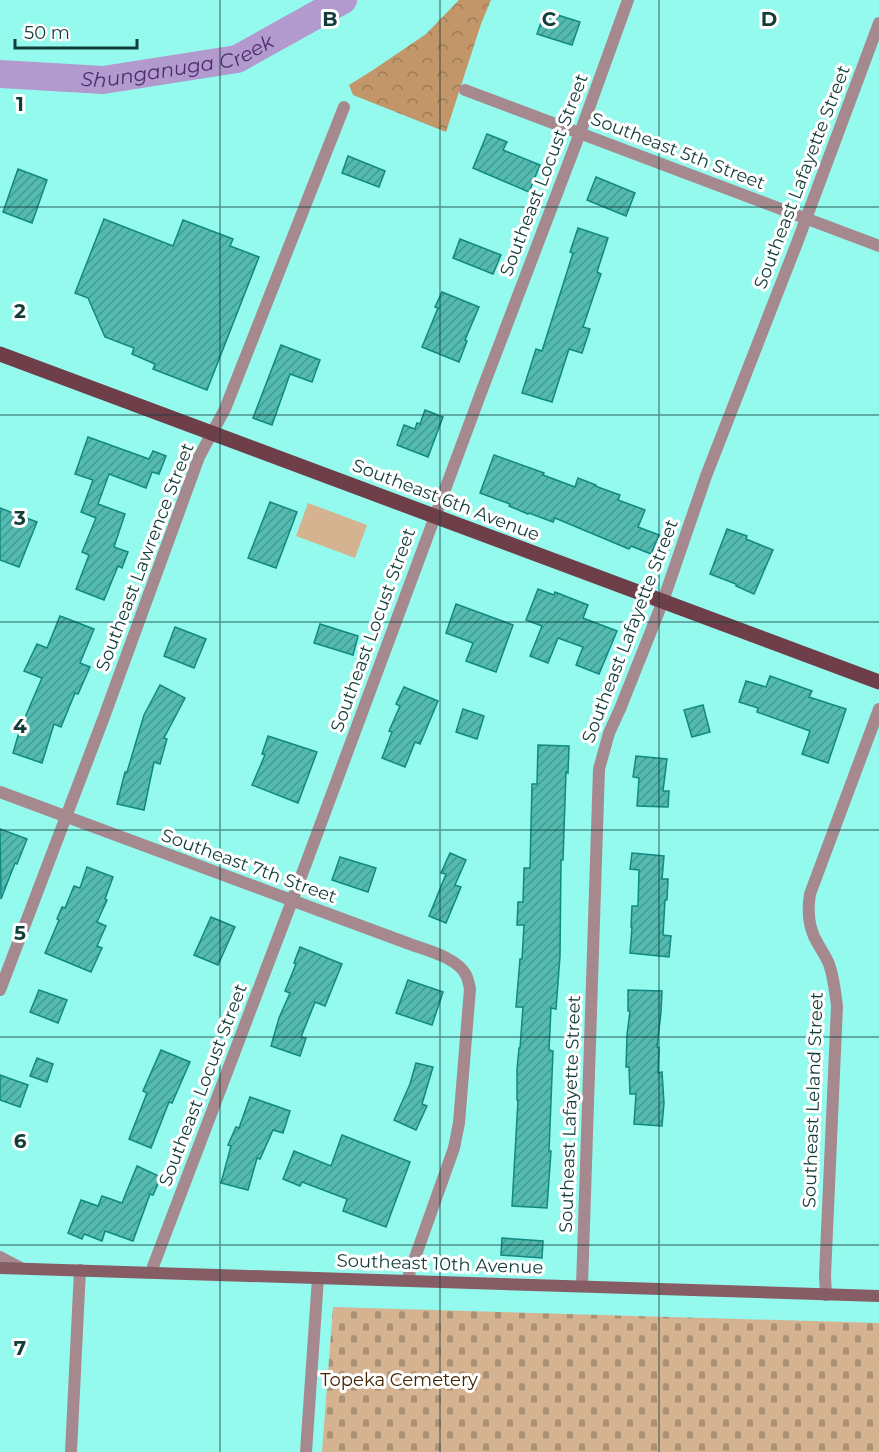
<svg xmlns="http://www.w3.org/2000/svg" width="879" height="1452" font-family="Montserrat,sans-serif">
<defs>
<pattern id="forest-crowns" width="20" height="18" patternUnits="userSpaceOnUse" patternTransform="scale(1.5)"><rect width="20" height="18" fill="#c29669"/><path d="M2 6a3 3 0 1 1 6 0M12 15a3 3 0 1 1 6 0" fill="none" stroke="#9c7c57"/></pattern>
<pattern id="cemetery-stones" width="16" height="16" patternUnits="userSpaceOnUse" patternTransform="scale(1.5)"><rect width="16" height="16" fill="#d5b290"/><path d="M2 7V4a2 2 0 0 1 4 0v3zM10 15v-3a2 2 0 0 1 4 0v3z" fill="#ab9277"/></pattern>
<pattern id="building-hatch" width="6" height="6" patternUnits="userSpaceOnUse" patternTransform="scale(1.5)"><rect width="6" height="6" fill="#54bbb0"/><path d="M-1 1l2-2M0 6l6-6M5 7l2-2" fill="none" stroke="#449990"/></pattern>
</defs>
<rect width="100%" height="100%" fill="#95faee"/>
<!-- forest -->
<path fill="url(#forest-crowns)" d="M459,0H491L481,24L446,132L353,95L349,85L373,70L426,34Z"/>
<!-- cemetery -->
<path fill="url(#cemetery-stones)" d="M333,1307L879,1323V1452H322Z"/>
<!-- park -->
<path fill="#d5b290" d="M308,503L367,525L355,558L296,536Z"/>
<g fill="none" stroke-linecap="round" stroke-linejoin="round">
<!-- river -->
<path stroke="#b299ce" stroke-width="28" id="s1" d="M0,74L103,80L237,59L343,0"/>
</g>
<!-- building -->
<g fill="url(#building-hatch)" stroke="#108980" stroke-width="1.5">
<path d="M545,11L580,22L572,45L537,34Z"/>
<path d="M487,134L507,142L503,150L540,165L529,192L473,168Z"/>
<path d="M348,156L385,171L379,187L342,173Z"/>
<path d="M18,169L47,180L32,223L3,212Z"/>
<path d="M596,177L635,193L626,216L587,200Z"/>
<path d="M104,219L173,246L183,220L233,239L230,246L259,257L207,390L153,369L155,364L132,354L134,348L105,337L88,298L75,293Z"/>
<path d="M578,228L608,238L597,272L601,274L583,327L590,329L582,353L569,349L552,402L522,393L536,349L542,351L573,253L570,252Z"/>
<path d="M460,239L501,255L493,274L453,258Z"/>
<path d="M442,292L479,307L465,340L467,341L459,362L422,347L438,308L435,307Z"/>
<path d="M281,345L320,360L312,382L290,374L272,425L253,418Z"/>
<path d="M425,410L443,417L428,457L397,445L404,425L415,429L417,423L420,424Z"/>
<path d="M88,437L149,459L153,451L166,456L159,474L152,472L146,488L109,474L98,504L125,514L114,547L128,552L122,568L118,566L104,600L76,589L89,555L82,552L96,518L81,512L93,480L75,474Z"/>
<path d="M494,455L544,473L543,475L575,487L578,478L596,485L595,486L620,495L618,500L645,510L638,527L659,535L651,554L631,546L629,549L555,518L553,522L529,513L528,514L509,506L510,504L480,493Z"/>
<path d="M270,502L297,512L276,568L248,558Z"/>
<path d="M0,508L37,522L19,567L0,560Z"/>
<path d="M727,529L747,536L746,539L773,550L754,594L736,586V584L710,574Z"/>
<path d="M538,589L554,595L555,592L588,605L583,618L617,631L599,674L576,665L583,647L558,638L548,663L530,656L542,626L526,620Z"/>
<path d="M456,604L513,625L496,672L466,661L473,643L446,633Z"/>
<path d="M60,616L94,629L80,663L90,667L78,694L75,693L61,727L54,724L42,763L13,753L20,729L42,678L24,671L37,644L47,648Z"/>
<path d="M320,624L358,636L353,655L314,643Z"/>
<path d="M175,627L206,639L194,668L164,656Z"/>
<path d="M770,676L812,691L809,697L846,709L828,763L802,754L810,731L757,712L758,708L739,702L746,681L766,687Z"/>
<path d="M160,685L185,698L164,738L167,739L160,764L154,762L144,810L117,804L125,772H127L144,715Z"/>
<path d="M404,687L438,701L420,744L415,742L405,767L382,758L392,732L389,731L400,706L396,704Z"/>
<path d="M703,705L710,732L692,737L684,710Z"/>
<path d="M463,709L484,716L477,739L456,732Z"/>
<path d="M268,736L317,752L298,803L252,785L265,755L262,754Z"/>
<path d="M538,745L569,746L568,773L566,772L563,860H561L560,956L556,1009L551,1008L549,1050L553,1051L549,1151H551L547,1208L512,1206L518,1100H517V1070L519,1048H520L523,1007H516L520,959H522L524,925H517L518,902H523L524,868H530L532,784H537Z"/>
<path d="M636,756L667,759L663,791H669L668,807L637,806L639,778L633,777Z"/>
<path d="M0,829L27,839L17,864L15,863L1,899Z"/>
<path d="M450,853L466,860L455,885L461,887L446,923L429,916L446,874L441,873Z"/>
<path d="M632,853L664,856L662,879H668L667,900H665L663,935L671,936L669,957L630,953L632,927H631L632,906H638L639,870L630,869Z"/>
<path d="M340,857L376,868L368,892L332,880Z"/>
<path d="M87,867L113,877L105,899L107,900L97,922L106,926L97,946L102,948L91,972L45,953L59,920L57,919L62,907L65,908L74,886L80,888Z"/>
<path d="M211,917L235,927L218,965L194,955Z"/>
<path d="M300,947L342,964L325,1006L315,1002L301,1037L306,1038L300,1056L271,1046L279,1018L290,993L285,991L296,964L294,963Z"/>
<path d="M408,980L443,992L432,1025L396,1013Z"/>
<path d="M39,990L67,1000L58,1023L30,1012Z"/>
<path d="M628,990L662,991L661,1012L657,1047L659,1048L658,1073L662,1072L664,1103L662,1126L634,1124L636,1094H630L629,1067H626L627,1035L630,1011H628Z"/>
<path d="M161,1050L190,1062L172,1103L169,1102L151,1148L129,1139L147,1093L143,1091Z"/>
<path d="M37,1058L53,1064L47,1082L30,1076Z"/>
<path d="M416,1063L433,1067L422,1104L427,1106L416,1130L394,1120L410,1084Z"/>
<path d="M0,1075L28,1085L20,1107L0,1100Z"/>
<path d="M250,1097L290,1111L283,1133L273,1130L260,1159L257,1158L248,1190L221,1183L231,1146L228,1145L236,1127L239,1128Z"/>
<path d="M342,1135L410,1162L386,1227L343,1211L347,1199L302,1182L300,1186L283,1179L294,1151L331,1166Z"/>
<path d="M137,1166L161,1177L153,1195L150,1194L133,1241L105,1231L102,1241L84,1234L82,1239L68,1233L81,1200L98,1206L102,1196L122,1203Z"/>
<path d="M502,1238L543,1241L542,1258L501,1255Z"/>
</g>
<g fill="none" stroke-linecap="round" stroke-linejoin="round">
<!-- minor -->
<g stroke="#a6898e" stroke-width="12">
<path d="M465,90L879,246"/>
<path d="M0,792L407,943C425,950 457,957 466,975C468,979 469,984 470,989L459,1123L454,1148L407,1280"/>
<path d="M0,990L104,717L199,457L225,409L344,107"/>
<path d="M0,1257L21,1268"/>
<path d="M151,1272L292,901L482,390L580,133L628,0"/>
<path d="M582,1286L599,769L609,733L620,709L663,601L706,476L797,243L879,23"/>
<path d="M826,1295L825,1276L837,1006C835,992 834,978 829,964C826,957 822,951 818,944C808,928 807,912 810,894L879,709"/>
<path d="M71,1452L80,1270"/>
<path d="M306,1452L318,1278"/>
</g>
<!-- secondary -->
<path stroke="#865d65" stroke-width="12" d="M0,1268L879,1296"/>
<!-- primary -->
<path stroke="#6e3e49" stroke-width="15" d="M0,354L879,682"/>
</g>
<!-- grid -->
<path fill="none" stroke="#123e3a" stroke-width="1.5" stroke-opacity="0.55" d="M220,0V1452M440,0V1452M659,0V1452M0,207H879M0,415H879M0,622H879M0,830H879M0,1037H879M0,1245H879"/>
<g text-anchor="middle" stroke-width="6" stroke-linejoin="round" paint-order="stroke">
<!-- street labels -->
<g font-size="18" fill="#123e3a" stroke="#fff">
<text transform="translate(678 151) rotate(21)" y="6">Southeast 5th Street</text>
<text transform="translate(544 175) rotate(-69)" y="6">Southeast Locust Street</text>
<text transform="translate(802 177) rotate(-69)" y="6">Southeast Lafayette Street</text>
<text transform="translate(446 500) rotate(21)" y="6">Southeast 6th Avenue</text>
<text transform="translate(145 557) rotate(-69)" y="6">Southeast Lawrence Street</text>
<text transform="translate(373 630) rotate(-70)" y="6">Southeast Locust Street</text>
<text transform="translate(630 631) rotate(-69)" y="6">Southeast Lafayette Street</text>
<text transform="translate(249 866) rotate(20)" y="6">Southeast 7th Street</text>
<text transform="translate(203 1085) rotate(-69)" y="6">Southeast Locust Street</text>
<text transform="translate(813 1100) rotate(-88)" y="6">Southeast Leland Street</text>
<text transform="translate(570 1114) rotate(-88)" y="6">Southeast Lafayette Street</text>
<text transform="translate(440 1264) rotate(2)" y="6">Southeast 10th Avenue</text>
</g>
<!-- park labels -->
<g font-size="18" fill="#422400" stroke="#fff">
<text x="399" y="1386">Topeka Cemetery</text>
</g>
<!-- water labels -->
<g font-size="20" font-style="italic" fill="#4e2c6d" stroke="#fff">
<text dy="7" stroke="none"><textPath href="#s1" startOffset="180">Shunganuga Creek</textPath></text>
</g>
</g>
<g font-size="20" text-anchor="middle" font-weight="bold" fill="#123e3a" stroke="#fff" stroke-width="6" stroke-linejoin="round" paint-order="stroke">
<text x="330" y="26">B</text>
<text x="549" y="26">C</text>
<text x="769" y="26">D</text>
<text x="20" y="111">1</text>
<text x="20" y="318">2</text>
<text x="20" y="525">3</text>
<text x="20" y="733">4</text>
<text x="20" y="940">5</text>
<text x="20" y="1148">6</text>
<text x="20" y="1355">7</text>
</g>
<!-- scale -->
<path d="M15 39v9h122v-9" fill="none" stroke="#123e3a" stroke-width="3"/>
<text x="24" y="39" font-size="18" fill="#123e3a" stroke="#ffffff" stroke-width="4.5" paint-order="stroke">50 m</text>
</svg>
